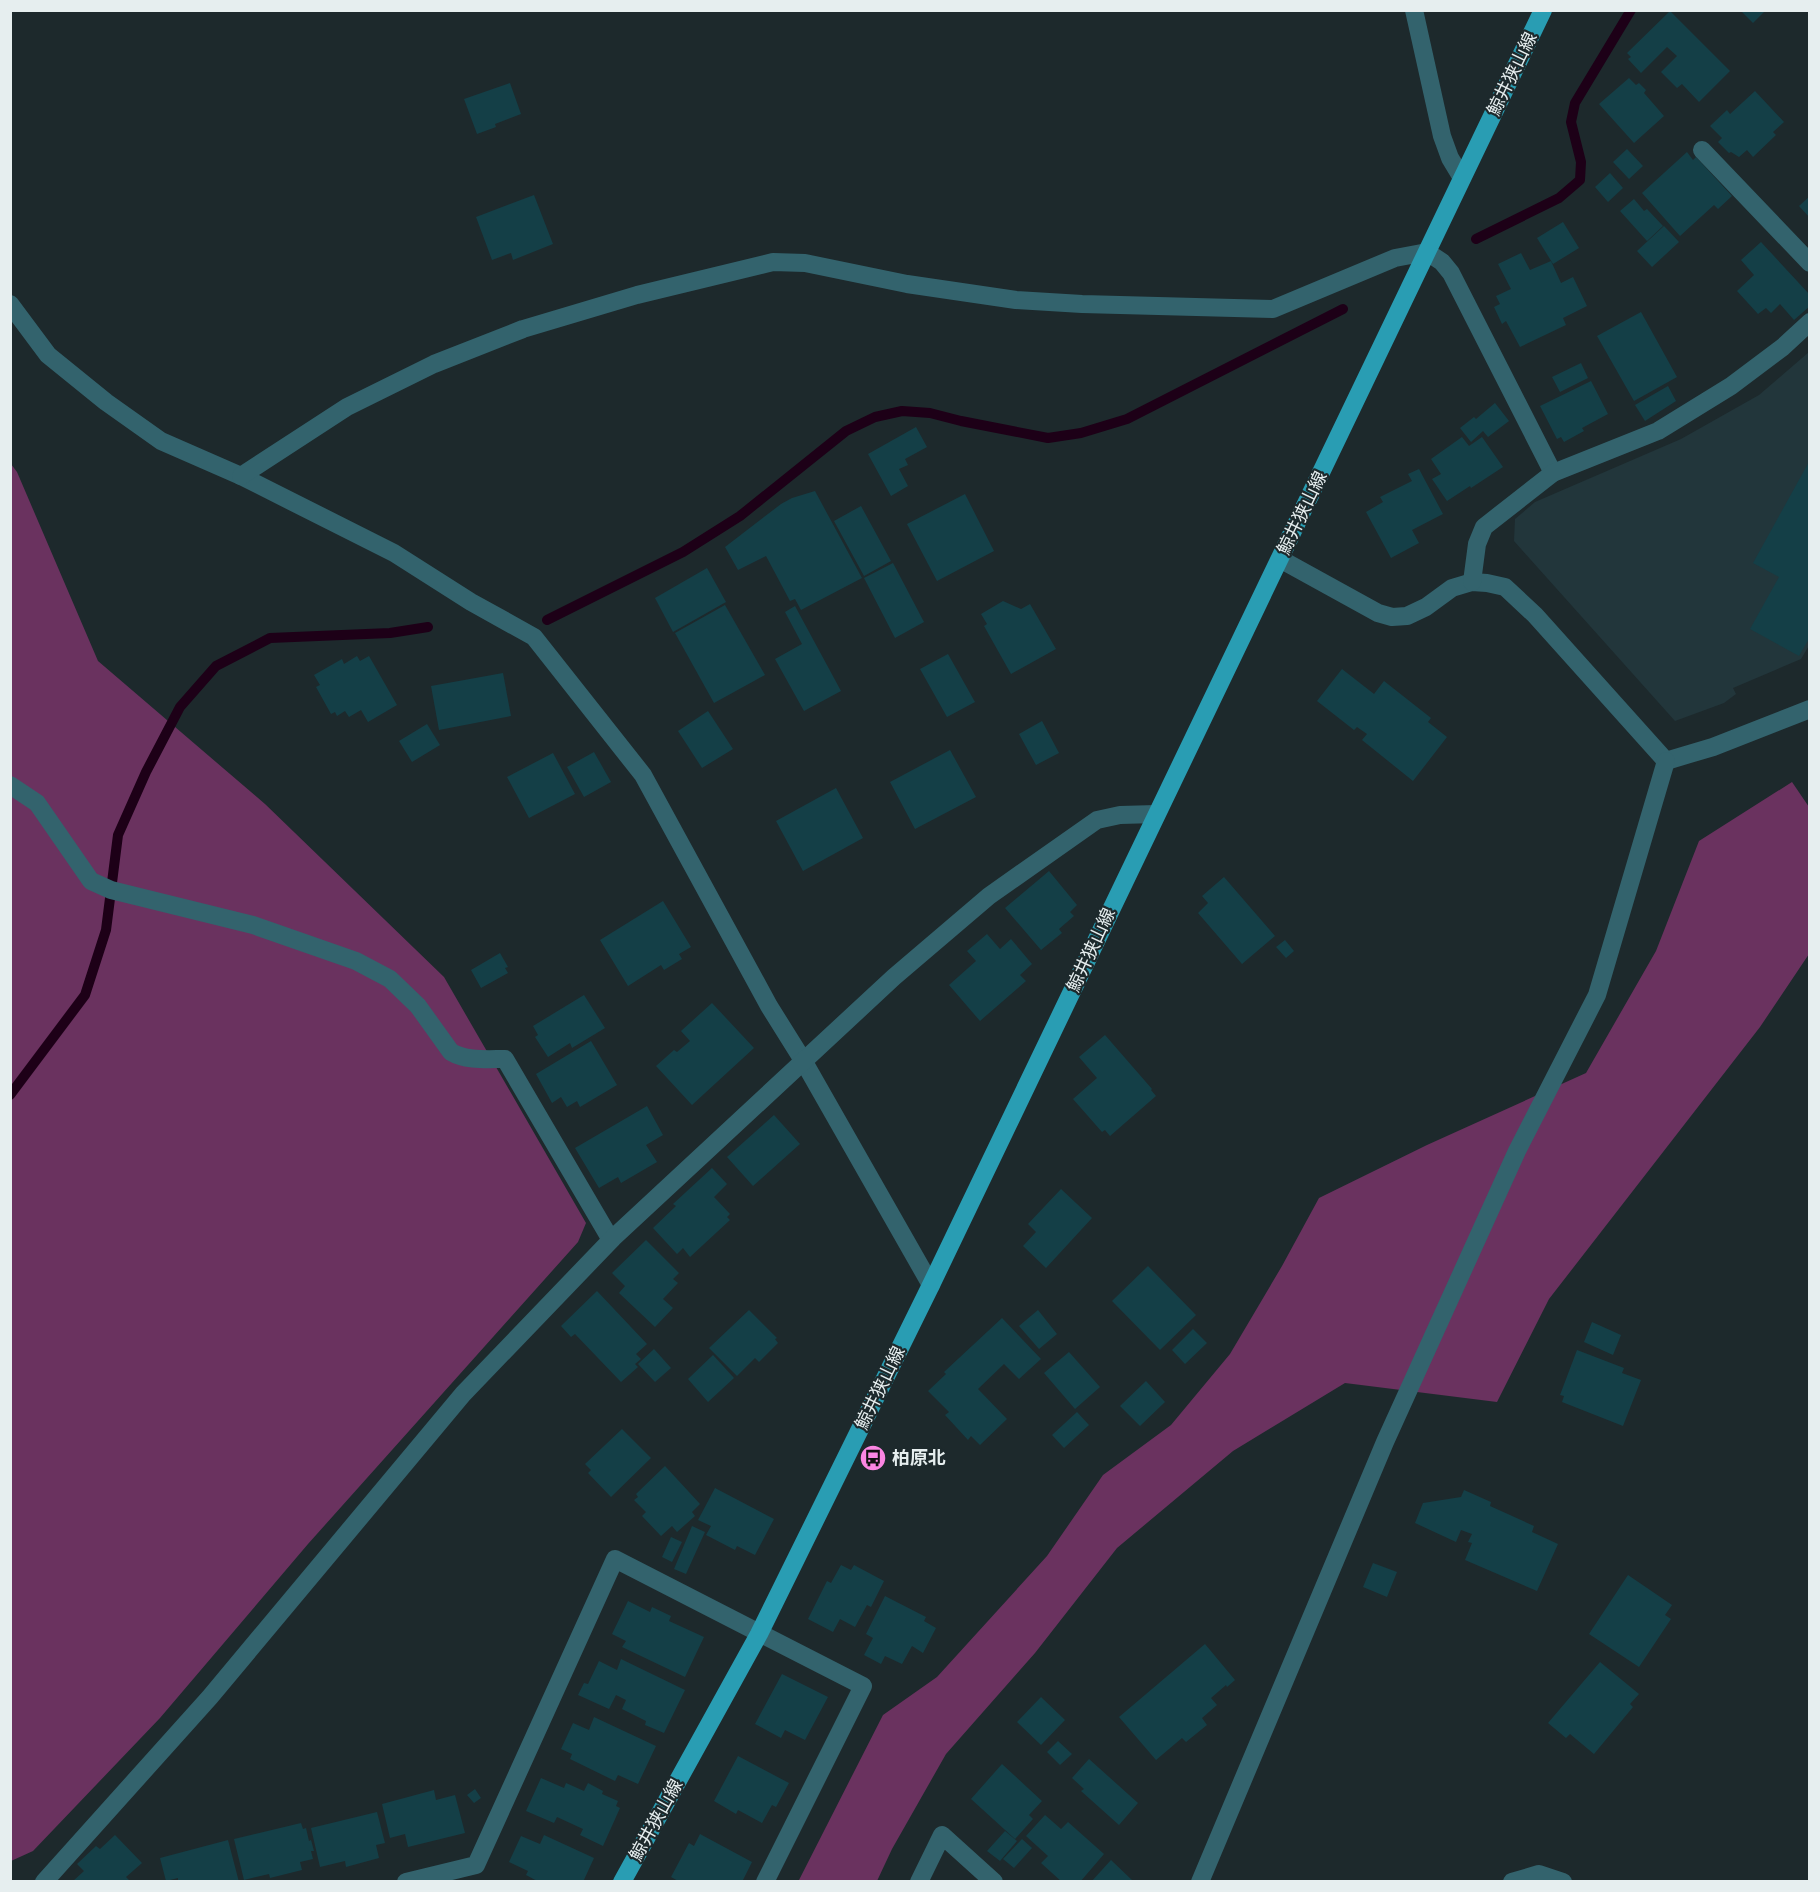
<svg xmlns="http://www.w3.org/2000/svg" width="1820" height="1892" font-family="'Source Sans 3','Noto Sans JP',sans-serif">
<rect width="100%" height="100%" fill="#1d292c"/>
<!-- built -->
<path fill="#22363b" d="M1809,352L1810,644L1801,659L1733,688L1736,694L1724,703L1675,721L1514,541L1515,519L1535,502L1681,439L1759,395Z"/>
<!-- green -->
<g fill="#6a325f">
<path d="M11,464L17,472L98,661L265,804L444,977L586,1223L578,1242L308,1544L160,1718L33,1851L11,1861Z"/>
<path d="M1792,782L1809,807V954L1760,1027L1549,1299L1497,1402L1345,1383L1233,1451L1117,1548L1035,1653L946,1754L892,1849L877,1881L798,1882L883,1715L937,1677L1047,1556L1103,1475L1171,1425L1230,1354L1282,1266L1319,1198L1427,1145L1586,1073L1656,951L1699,841Z"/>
</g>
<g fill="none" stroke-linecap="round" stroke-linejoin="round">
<!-- stream -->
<g stroke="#1d0017" stroke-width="10">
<path d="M1476,239L1559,198L1580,180L1581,162L1571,122L1575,103L1631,10"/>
<path d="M547,620L683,552L740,516L846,431L875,417L902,411L930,413L961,421L1048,438L1081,433L1127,419L1343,309"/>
<path d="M10,1095L85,995L106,930L118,835L146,772L180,707L216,666L270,638L390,633L428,627"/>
</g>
</g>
<!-- building -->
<g fill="#143f47">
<path d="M1740,10H1766L1753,23Z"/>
<path d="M1670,11L1730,71L1699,102L1682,84L1677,88L1661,72L1677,56L1667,47L1641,73L1628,59L1631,57L1627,53Z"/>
<path d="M1629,78L1636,85L1639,83L1646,90L1644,93L1664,116L1634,143L1599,104Z"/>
<path d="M510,83L521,114L495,124L496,127L477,134L464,99Z"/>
<path d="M1755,91L1784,122L1773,132L1776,135L1753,157L1747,150L1739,157L1731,152L1729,153L1718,142L1722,138L1710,126L1727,110L1730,114Z"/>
<path d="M1627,149L1643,166L1629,179L1613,162Z"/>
<path d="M1687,152L1693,160L1696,157L1732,196L1718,209L1714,205L1680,236L1642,193Z"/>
<path d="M1610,173L1623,188L1608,202L1595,187Z"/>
<path d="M534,195L553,244L513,260L511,253L492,260L476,217Z"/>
<path d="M1810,196V218L1799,206Z"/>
<path d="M1634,199L1644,211L1647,209L1663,226L1647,241L1620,211Z"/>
<path d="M1563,222L1579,248L1553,264L1537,238Z"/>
<path d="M1664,226L1679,242L1652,267L1637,251Z"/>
<path d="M1761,242L1810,295V306L1794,320L1780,304L1771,313L1766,308L1758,314L1737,291L1754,275L1741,260Z"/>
<path d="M1521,253L1530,270L1551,261L1561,283L1573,277L1587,306L1563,318L1566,325L1520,347L1506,321L1502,324L1494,307L1500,304L1496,296L1511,289L1498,264Z"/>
<path d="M1641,312L1677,377L1634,401L1597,336Z"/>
<path d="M1581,363L1588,378L1560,392L1552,377Z"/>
<path d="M1591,381L1608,414L1582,428L1584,431L1564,442L1561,437L1557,439L1540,406Z"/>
<path d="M1668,386L1676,401L1645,421L1635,405Z"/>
<path d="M1495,403L1509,421L1488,437L1483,431L1471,442L1460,428L1474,417L1476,419Z"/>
<path d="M916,427L927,447L905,459L908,465L899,469L908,486L891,496L868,454Z"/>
<path d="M1462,437L1469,446L1482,437L1503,467L1471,488L1470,486L1447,501L1432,479L1441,474L1431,459Z"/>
<path d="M1810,460V637L1799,656L1750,629L1779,577L1753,563Z"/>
<path d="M1419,469L1443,514L1412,530L1419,543L1391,558L1366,512L1383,502L1380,497L1412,481L1408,474Z"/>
<path d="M815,491L862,578L801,610L795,599L790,601L766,556L738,570L725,547L781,504L792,498Z"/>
<path d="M965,494L994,551L937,581L907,524Z"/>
<path d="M861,506L891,561L864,576L834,521Z"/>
<path d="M893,563L924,622L895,638L864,578Z"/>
<path d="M707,568L726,602L673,632L655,598Z"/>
<path d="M1003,601L1021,609L1030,604L1056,649L1011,674L984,626L987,624L981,614Z"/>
<path d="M725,605L765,675L714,703L675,633Z"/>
<path d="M795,606L841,691L804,711L775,659L802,644L785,612Z"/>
<path d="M948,654L975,702L947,717L920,669Z"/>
<path d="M357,656L360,661L369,656L397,705L368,722L361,710L349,717L345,711L337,716L335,712L331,714L316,687L320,685L314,675L342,659L344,664Z"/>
<path d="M1342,669L1374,694L1384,681L1431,718L1428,722L1447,737L1413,781L1362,740L1367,734L1357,727L1354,730L1317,701Z"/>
<path d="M503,673L511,716L439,730L431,686Z"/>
<path d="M708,711L733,749L702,768L678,731Z"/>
<path d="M1042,721L1059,753L1036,765L1019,734Z"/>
<path d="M427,724L440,745L412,762L399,741Z"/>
<path d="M950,750L976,797L915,829L890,782Z"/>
<path d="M594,752L611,782L584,797L567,767Z"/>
<path d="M553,753L575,794L529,818L507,777Z"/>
<path d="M836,788L863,838L803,871L776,821Z"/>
<path d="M1049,871L1077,905L1070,912L1074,916L1059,929L1062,933L1041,950L1005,908Z"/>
<path d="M1224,877L1275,936L1242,964L1198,913L1208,903L1202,896Z"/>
<path d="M663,901L691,947L679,954L682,959L664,970L661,965L628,986L600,940Z"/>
<path d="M987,934L1000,949L1011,939L1032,964L1020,975L1026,981L980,1021L949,985L976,961L967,951Z"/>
<path d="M1285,940L1294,951L1286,958L1276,947Z"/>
<path d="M500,953L508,967L505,968L508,973L481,988L471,970Z"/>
<path d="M584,995L605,1028L572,1048L570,1043L548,1057L535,1037L538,1035L533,1026Z"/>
<path d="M712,1003L754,1048L692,1105L656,1066L674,1050L677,1052L690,1041L681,1031Z"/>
<path d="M1105,1035L1152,1089L1151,1090L1156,1096L1110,1136L1105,1130L1102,1132L1073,1099L1097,1078L1079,1057Z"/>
<path d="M591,1041L617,1085L580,1107L577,1101L567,1107L561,1097L552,1103L536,1074Z"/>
<path d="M647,1106L663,1135L646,1145L657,1162L621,1183L618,1177L599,1188L575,1148Z"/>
<path d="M774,1115L800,1144L753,1186L727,1157Z"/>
<path d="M712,1168L727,1184L714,1197L730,1214L727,1217L730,1220L690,1257L683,1248L677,1254L653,1228L676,1206L673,1204Z"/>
<path d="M1061,1189L1092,1218L1046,1268L1023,1246L1036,1232L1028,1224Z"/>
<path d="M646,1240L679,1273L673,1279L678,1283L663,1299L673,1308L655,1327L619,1293L625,1286L612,1273Z"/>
<path d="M1148,1266L1196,1315L1160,1350L1112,1301Z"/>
<path d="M597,1291L647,1344L636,1354L641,1359L635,1364L638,1367L621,1382L575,1334L571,1337L561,1326Z"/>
<path d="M749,1310L777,1338L775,1339L778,1343L759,1362L755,1358L737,1376L709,1348Z"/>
<path d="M1038,1310L1057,1334L1039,1349L1019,1326Z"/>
<path d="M1002,1318L1041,1359L1019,1379L1004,1364L978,1389L1007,1419L980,1445L971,1436L968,1440L945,1415L949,1412L928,1391L946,1374L944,1372Z"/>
<path d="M1592,1322L1621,1335L1613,1355L1584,1342Z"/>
<path d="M1193,1329L1207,1343L1185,1364L1172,1350Z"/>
<path d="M654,1349L671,1368L655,1382L638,1364Z"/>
<path d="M1577,1350L1624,1368L1622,1373L1641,1380L1623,1426L1562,1402L1564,1396L1560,1395Z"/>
<path d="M1069,1352L1100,1387L1075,1409L1044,1373Z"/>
<path d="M713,1355L734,1378L708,1402L688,1379Z"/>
<path d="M1146,1381L1165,1402L1140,1426L1120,1406Z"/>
<path d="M1077,1412L1089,1425L1064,1448L1052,1435Z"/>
<path d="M622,1429L651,1458L611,1497L588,1473L591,1470L585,1464Z"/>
<path d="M665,1466L700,1504L692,1512L695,1516L677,1532L672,1526L661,1536L642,1516L646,1512L634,1500L638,1497L636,1494Z"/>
<path d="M715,1488L774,1519L755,1555L737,1546L735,1550L706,1535L711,1526L698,1520Z"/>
<path d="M1464,1490L1491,1502L1490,1506L1534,1526L1532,1532L1558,1544L1537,1591L1465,1560L1472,1543L1468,1542L1472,1534L1461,1530L1456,1542L1415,1523L1423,1503L1461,1497Z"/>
<path d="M692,1526L705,1532L686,1574L674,1569Z"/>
<path d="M671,1537L682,1542L672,1562L662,1557Z"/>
<path d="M1373,1563L1397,1572L1387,1597L1363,1587Z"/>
<path d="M841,1565L851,1570L854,1565L884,1581L871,1607L867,1605L855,1627L840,1619L833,1632L808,1619L827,1581L831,1583Z"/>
<path d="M1628,1575L1672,1605L1665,1615L1671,1619L1639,1667L1589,1634Z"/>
<path d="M885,1596L926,1617L924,1621L936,1628L923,1653L912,1646L902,1664L885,1656L881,1664L864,1655L873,1638L866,1634Z"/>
<path d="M628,1601L650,1612L652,1607L671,1616L669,1621L704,1637L685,1677L622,1647L626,1641L612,1634Z"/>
<path d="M1205,1644L1235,1680L1227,1687L1226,1685L1211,1698L1217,1705L1202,1718L1207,1725L1186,1742L1182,1738L1156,1760L1119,1717Z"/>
<path d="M621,1659L685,1690L664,1733L645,1725L646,1721L622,1709L626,1700L616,1695L609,1709L578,1695L584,1683L588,1684L599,1661L617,1670Z"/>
<path d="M1600,1662L1639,1694L1630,1704L1633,1707L1594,1754L1570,1734L1566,1738L1548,1723Z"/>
<path d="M782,1674L828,1697L805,1740L785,1730L781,1738L755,1724Z"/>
<path d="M1041,1697L1065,1720L1041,1745L1017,1722Z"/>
<path d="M594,1717L656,1746L638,1784L618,1775L615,1781L570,1759L572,1754L561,1749L573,1723L589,1730Z"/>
<path d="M1058,1741L1072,1754L1060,1765L1047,1752Z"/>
<path d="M738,1756L789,1783L776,1807L772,1805L762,1823L738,1810L736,1814L714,1801Z"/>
<path d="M1089,1759L1138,1803L1119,1825L1081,1791L1084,1789L1072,1778Z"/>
<path d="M1002,1764L1042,1801L1029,1815L1033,1819L1015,1839L971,1799Z"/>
<path d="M541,1778L564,1788L566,1783L584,1791L588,1783L603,1791L602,1794L618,1801L616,1806L620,1808L603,1846L580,1835L583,1829L557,1817L554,1823L526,1811Z"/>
<path d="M475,1789L481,1798L474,1803L467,1795Z"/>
<path d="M434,1790L436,1800L455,1795L465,1833L408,1847L405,1834L390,1838L382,1804Z"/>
<path d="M377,1812L385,1843L376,1845L379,1858L346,1867L345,1861L320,1867L311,1828Z"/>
<path d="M1045,1815L1061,1829L1068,1822L1104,1854L1080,1882H1062L1041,1863L1048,1856L1026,1836Z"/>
<path d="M301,1823L303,1829L306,1828L309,1841L311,1840L314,1851H311L313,1859L300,1862L302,1870L270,1878L269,1874L244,1880L234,1839Z"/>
<path d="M1005,1831L1017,1841L1000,1861L987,1851Z"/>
<path d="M700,1834L752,1862L742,1882H680L671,1877L689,1843L694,1846Z"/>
<path d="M115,1835L142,1863L126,1877L129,1880L127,1882H72L84,1871L77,1864L96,1846L100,1849Z"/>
<path d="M544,1835L594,1858L583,1882H539L526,1875L528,1871L509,1862L521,1836L540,1844Z"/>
<path d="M1022,1839L1032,1848L1014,1868L1003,1859Z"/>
<path d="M228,1840L239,1882H178V1878L166,1881L160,1858Z"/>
<path d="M1111,1860L1134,1882H1091Z"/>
</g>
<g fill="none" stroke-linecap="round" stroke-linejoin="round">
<!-- minor -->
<g stroke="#33636d" stroke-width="18">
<path d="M1414,10L1442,136L1450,158L1462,178"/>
<path d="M1702,150L1810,263"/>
<path d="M10,304L48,355L106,402L161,441L241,476L394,553L471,602L534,637L643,775L769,1006L804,1062L931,1285"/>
<path d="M241,476L347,407L434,364L523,329L637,295L773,262L805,263L907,284L1016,300L1082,304L1273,309L1395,258L1427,252L1442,262L1451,273L1553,473"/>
<path d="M1280,559L1378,613L1392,617L1407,616L1426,607L1452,588L1472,582L1487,583L1505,587L1535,615L1666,761L1713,747L1810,709"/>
<path d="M1472,582L1477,544L1484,527L1553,473L1658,431L1731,386L1783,347L1810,322"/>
<path d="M10,785L37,803L91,881L111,890L253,925L356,961L390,979L418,1006L451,1052C466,1061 487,1059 505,1059L611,1240"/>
<path d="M44,1882L210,1697L463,1394L613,1238L894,977L989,896L1097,820L1120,815L1156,814"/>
<path d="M406,1882L476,1865L615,1559L863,1686L765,1882"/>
<path d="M919,1882L942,1835L994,1882"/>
<path d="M1200,1882L1385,1442L1517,1151L1597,995L1666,761"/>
<path d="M1512,1882L1539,1874L1563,1882"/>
</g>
<!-- major -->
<path stroke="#299db3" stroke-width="18" d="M622,1882L759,1634L931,1285L1543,10"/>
</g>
<!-- icons -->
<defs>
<symbol id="bus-disc" viewBox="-11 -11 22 22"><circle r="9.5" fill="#fc86e3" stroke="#1d292c"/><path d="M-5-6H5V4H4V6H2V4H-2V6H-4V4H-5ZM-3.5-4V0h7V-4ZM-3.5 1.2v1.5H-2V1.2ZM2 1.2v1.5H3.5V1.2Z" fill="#111"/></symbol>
</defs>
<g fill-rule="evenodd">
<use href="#bus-disc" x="858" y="1443" width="30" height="30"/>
</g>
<g text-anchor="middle" stroke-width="4.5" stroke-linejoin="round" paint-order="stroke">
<!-- street labels -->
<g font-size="18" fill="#e6eeef" stroke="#1d292c">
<text transform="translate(1512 74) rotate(-64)" y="6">鯨井狭山線</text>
<text transform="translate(1302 513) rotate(-64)" y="6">鯨井狭山線</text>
<text transform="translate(1091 950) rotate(-65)" y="6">鯨井狭山線</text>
<text transform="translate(880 1388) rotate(-64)" y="6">鯨井狭山線</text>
<text transform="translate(656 1820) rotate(-61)" y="6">鯨井狭山線</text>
</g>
<!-- poi labels -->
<g font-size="18" font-weight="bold" fill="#e6eeef" stroke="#1d292c" text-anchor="start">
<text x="892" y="1464">柏原北</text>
</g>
</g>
<!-- border -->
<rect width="1820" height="1892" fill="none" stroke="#e6eeef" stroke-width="24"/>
</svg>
